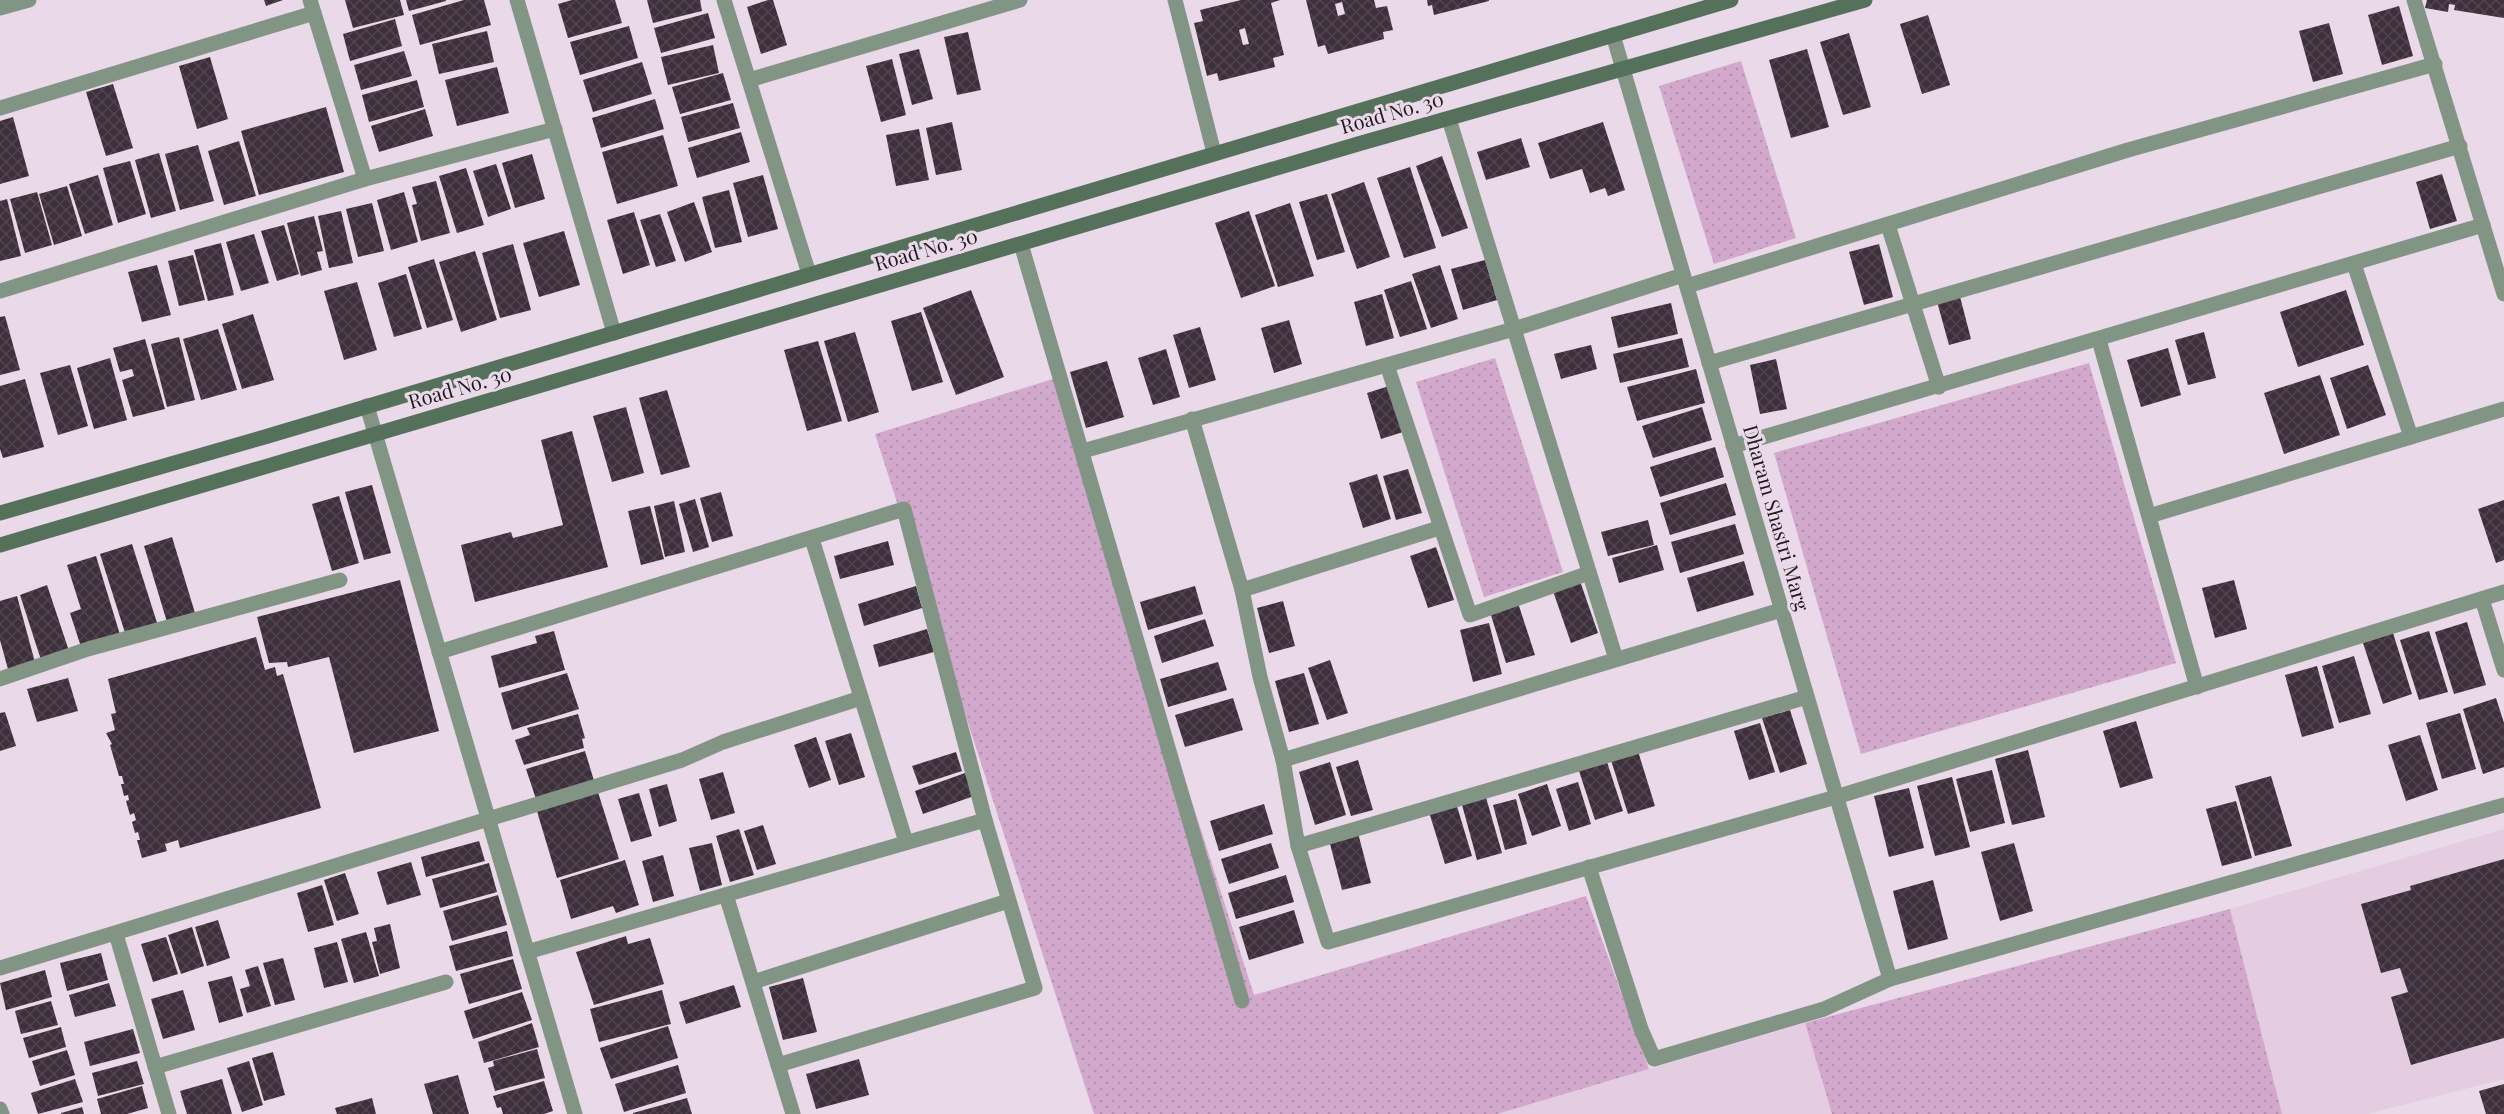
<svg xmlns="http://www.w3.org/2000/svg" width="2504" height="1114" font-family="'Playfair Display',serif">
<defs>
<pattern id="park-dots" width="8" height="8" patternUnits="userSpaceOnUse" patternTransform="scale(1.5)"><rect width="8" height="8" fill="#d2a9cd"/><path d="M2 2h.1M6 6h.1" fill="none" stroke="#b491b0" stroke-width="1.8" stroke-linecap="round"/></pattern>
<pattern id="building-cross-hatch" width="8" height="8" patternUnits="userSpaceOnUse" patternTransform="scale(1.5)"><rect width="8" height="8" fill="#3d303c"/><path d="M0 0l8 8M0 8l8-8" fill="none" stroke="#50454f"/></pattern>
</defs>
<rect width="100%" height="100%" fill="#ead9e8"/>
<!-- built -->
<g fill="#e4cde1">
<path d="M2504,829V1079L2367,1114H2282L2230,909Z"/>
<path d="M1805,1023L1832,1114H1497Z"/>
</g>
<!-- park -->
<g fill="url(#park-dots)">
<path d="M1741,61L1796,238L1714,264L1659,86Z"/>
<path d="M1495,358L1563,572L1484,597L1416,382Z"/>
<path d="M2089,363L2176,663L1861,754L1774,453Z"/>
<path d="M1056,378L1254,995L1586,896L1649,1069L1497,1114H1094L875,434Z"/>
<path d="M2230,909L2282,1114H1832L1805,1023Z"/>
</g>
<!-- building -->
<g fill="url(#building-cross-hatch)" fill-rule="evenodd">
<path d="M264,0H283L266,6Z"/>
<path d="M345,0H400L404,15L353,28Z"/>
<path d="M406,0H446V1L409,11Z"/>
<path d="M464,0H484L491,25L420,45L412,15Z"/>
<path d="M572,0H615L622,23L568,38L558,4Z"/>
<path d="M647,0H700L702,11L653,23Z"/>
<path d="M768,0H773L787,45L761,54L747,7Z"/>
<path d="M1241,0H1280L1271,3L1284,55L1273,58L1275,67L1219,81L1217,73L1207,76L1194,23L1203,21L1200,10ZM1245,28L1249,44L1243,45L1239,30Z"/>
<path d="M1306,0H1374L1376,8L1387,6L1393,30L1383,32L1384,39L1328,54L1325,45L1318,47ZM1342,2L1345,14L1338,16L1335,4Z"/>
<path d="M1427,0H1489V1L1434,15L1432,5L1428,6Z"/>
<path d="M2427,0H2504V18L2454,10L2455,5L2449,4L2448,12L2425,8Z"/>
<path d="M2399,6L2413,56L2382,65L2368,15Z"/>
<path d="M708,13L715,38L661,53L654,28Z"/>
<path d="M1928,15L1950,85L1922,94L1900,24Z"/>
<path d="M395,19L402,46L350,61L343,34Z"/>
<path d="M2329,23L2343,74L2313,82L2299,31Z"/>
<path d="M629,26L638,58L580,75L570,42Z"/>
<path d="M487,31L494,62L439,74L432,44Z"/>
<path d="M968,32L981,90L957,95L944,37Z"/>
<path d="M1849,33L1871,107L1843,115L1820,42Z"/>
<path d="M713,45L719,73L668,85L661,57Z"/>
<path d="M919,49L933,99L912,105L899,54Z"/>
<path d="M1807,49L1829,127L1791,138L1769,60Z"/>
<path d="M404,51L412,76L361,90L354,65Z"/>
<path d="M210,57L228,119L197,129L179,66Z"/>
<path d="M892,59L906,115L881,122L866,66Z"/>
<path d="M642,62L652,94L593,112L583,80Z"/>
<path d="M497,67L509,113L457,126L445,80Z"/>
<path d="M723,73L731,100L680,114L672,87Z"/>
<path d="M417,80L424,107L369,122L362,95Z"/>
<path d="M113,84L133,148L106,156L86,92Z"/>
<path d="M655,99L664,129L601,148L592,118Z"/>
<path d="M733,103L740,128L688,142L681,117Z"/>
<path d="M326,107L344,172L259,195L241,131Z"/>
<path d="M425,109L433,136L379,152L371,126Z"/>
<path d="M13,117L29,176L0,184V121Z"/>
<path d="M952,122L962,170L936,175L926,128Z"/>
<path d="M1603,122L1625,190L1608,196L1605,188L1590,193L1582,169L1550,179L1538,143Z"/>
<path d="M919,129L929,180L896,186L886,135Z"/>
<path d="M741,132L750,162L697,178L688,148Z"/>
<path d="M663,135L678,186L617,204L602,152Z"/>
<path d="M1521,138L1530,167L1486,180L1477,152Z"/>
<path d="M239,141L256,196L224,205L208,151Z"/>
<path d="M198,145L214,201L180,210L165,154Z"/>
<path d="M159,153L176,211L151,218L135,160Z"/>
<path d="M532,154L545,199L515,208L502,163Z"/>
<path d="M1442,156L1468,228L1442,237L1416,166Z"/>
<path d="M130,161L146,214L118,223L103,168Z"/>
<path d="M496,164L511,209L488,217L473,171Z"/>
<path d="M1410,167L1436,248L1404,258L1377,178Z"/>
<path d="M466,168L484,225L457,233L439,176Z"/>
<path d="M2442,174L2457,221L2430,229L2416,182Z"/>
<path d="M98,175L113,225L85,234L69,184Z"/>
<path d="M763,175L778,229L748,237L733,183Z"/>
<path d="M436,181L450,233L421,241L412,205L417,204L412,187Z"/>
<path d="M1364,182L1390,257L1357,269L1331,194Z"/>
<path d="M67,186L82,236L54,245L39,194Z"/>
<path d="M729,190L742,242L715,248L702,197Z"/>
<path d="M37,192L52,245L25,253L10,199Z"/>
<path d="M404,192L418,242L391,250L377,200Z"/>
<path d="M1327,194L1345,252L1317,260L1299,202Z"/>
<path d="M7,199L21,256L0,261V201Z"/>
<path d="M694,202L712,252L685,262L667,212Z"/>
<path d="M372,203L384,251L358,257L346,209Z"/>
<path d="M1290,203L1314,276L1278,287L1255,215Z"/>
<path d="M341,211L353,263L329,268L318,216Z"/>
<path d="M1249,211L1275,286L1241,298L1215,223Z"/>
<path d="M634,212L650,265L623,274L607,220Z"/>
<path d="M660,214L676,261L656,267L640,220Z"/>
<path d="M314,216L323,251L317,252L322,270L301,276L287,223Z"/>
<path d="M284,225L299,274L277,281L261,231Z"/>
<path d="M564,231L580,285L539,297L523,243Z"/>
<path d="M254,234L269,283L241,291L226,242Z"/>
<path d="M221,243L234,295L208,301L194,250Z"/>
<path d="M513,244L531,310L500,318L482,253Z"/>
<path d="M1879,244L1893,297L1864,305L1849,252Z"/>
<path d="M475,251L497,320L461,332L439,262Z"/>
<path d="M193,255L205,300L179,306L168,261Z"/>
<path d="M434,259L453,320L427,328L408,267Z"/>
<path d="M1485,260L1497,300L1463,310L1451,269Z"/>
<path d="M157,265L171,315L142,322L128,272Z"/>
<path d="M1440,265L1458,319L1431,328L1412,274Z"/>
<path d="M406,274L422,329L394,337L378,283Z"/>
<path d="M1411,281L1427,329L1400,337L1384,290Z"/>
<path d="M357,282L377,350L344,360L324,291Z"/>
<path d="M971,290L1004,377L956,395L923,308Z"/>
<path d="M2346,290L2364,345L2298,367L2280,312Z"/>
<path d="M1959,293L1971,339L1949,345L1936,298Z"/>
<path d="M1382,294L1394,338L1366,346L1354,302Z"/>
<path d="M1671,303L1678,334L1618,348L1611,317Z"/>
<path d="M921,312L943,382L912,391L891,321Z"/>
<path d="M253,314L274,380L242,389L222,324Z"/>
<path d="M5,316L20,370L0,375V317Z"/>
<path d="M1289,320L1302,364L1274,373L1261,328Z"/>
<path d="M1200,327L1216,380L1189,388L1173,335Z"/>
<path d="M218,329L237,390L201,400L183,339Z"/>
<path d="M855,332L879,412L848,422L824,341Z"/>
<path d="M2204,332L2216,378L2188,385L2175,340Z"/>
<path d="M179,337L195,400L167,407L151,344Z"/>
<path d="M1682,338L1689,367L1620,383L1613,354Z"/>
<path d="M145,339L165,409L133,417L122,380L134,376L132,369L120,372L113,348Z"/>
<path d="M818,341L842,421L807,431L784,350Z"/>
<path d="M1591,345L1597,369L1561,379L1554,354Z"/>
<path d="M2168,348L2181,395L2141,407L2127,360Z"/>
<path d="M1166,349L1180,397L1153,405L1138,358Z"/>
<path d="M110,358L127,420L94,429L77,368Z"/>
<path d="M1776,359L1787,409L1760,414L1750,365Z"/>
<path d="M1107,361L1124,417L1086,428L1070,372Z"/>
<path d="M70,365L88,426L58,435L40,373Z"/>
<path d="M2368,365L2386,415L2347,429L2330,378Z"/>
<path d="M1696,369L1705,403L1637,421L1627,387Z"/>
<path d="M2320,375L2340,435L2284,454L2264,393Z"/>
<path d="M25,379L44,447L3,458L0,449V386Z"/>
<path d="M1389,386L1403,432L1381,439L1367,393Z"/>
<path d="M667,390L690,467L661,475L639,398Z"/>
<path d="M626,407L644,473L612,482L593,416Z"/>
<path d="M1702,407L1712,440L1653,458L1642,426Z"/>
<path d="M572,431L608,567L475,602L461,545L511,532L513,538L563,525L541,440Z"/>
<path d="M1715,447L1724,477L1660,497L1650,467Z"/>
<path d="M1408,469L1422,513L1396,520L1383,476Z"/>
<path d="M1377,474L1391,519L1363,528L1349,483Z"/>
<path d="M1726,483L1736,515L1670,535L1660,503Z"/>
<path d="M372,485L391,553L364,560L345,492Z"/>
<path d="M721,492L733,536L712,542L700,498Z"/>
<path d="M339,496L359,563L332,571L312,504Z"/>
<path d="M695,499L709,547L693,552L679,504Z"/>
<path d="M2504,500V560L2496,563L2478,509Z"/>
<path d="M674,501L685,552L665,557L654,506Z"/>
<path d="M650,506L664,559L641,565L628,511Z"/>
<path d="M1648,520L1654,545L1608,556L1601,532Z"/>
<path d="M1735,524L1744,554L1680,573L1671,542Z"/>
<path d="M172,537L195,613L167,622L144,546Z"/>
<path d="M888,541L894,565L840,579L834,556Z"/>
<path d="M132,544L158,626L126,636L100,554Z"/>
<path d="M1657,545L1664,570L1619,583L1612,558Z"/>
<path d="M1436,547L1454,600L1428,608L1410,556Z"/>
<path d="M96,556L121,638L82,650L70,613L81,609L67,565Z"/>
<path d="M1744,561L1754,595L1697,612L1687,578Z"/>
<path d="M400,580L439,731L354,753L329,657L288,667L287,662L269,663L257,617Z"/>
<path d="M2234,580L2247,629L2215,638L2202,588Z"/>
<path d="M1580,581L1598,633L1571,643L1553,591Z"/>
<path d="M47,585L70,654L42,663L20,595Z"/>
<path d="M916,586L922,608L864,626L858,604Z"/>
<path d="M1195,586L1203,614L1148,630L1140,602Z"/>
<path d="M17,596L36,666L9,673L0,640V601Z"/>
<path d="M1283,601L1295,646L1269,653L1257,608Z"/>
<path d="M1518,603L1535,655L1506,663L1490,612Z"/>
<path d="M1205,619L1214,646L1162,663L1154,636Z"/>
<path d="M2467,622L2486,685L2454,694L2435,632Z"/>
<path d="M1489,623L1502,674L1473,682L1460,630Z"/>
<path d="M927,629L934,652L879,667L873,645Z"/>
<path d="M554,631L565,670L499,688L491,656L537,643L535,636Z"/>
<path d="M2429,631L2448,692L2419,700L2400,640Z"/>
<path d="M2393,633L2412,694L2383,704L2363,643Z"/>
<path d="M256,637L265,670L275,667L277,676L283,674L321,808L180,848L178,840L165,844L167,851L142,858L137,840H140L138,832L135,833L132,822L136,820L134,813L130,815L126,801L129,800L128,795L124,796L121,784H124L122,776H119L110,745L112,744L106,733L115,730L111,714L116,713L108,679Z"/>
<path d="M2354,656L2371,714L2339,723L2322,666Z"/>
<path d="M1330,660L1348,713L1327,720L1308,668Z"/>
<path d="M1218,662L1227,690L1168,707L1160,679Z"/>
<path d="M2317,666L2334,728L2302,737L2285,675Z"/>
<path d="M567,673L579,709L512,730L501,693Z"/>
<path d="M1304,673L1319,724L1289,732L1275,681Z"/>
<path d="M68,678L78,711L37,722L27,689Z"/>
<path d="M1233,698L1243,730L1185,747L1175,715Z"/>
<path d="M2496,698L2504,723V767L2483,774L2463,709Z"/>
<path d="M1790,710L1807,764L1780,773L1762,718Z"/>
<path d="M5,712L16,746L0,751V713Z"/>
<path d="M2460,713L2476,769L2442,779L2426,723Z"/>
<path d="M578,714L585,738L582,739L584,748L524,765L515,740L530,735L527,728Z"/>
<path d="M2136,721L2153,778L2120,788L2103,731Z"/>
<path d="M1760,723L1775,772L1749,780L1734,731Z"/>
<path d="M851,733L865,777L839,785L825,741Z"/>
<path d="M2420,735L2438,790L2406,801L2388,745Z"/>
<path d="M816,737L831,780L809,788L794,745Z"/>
<path d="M1637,748L1655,806L1628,814L1610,757Z"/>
<path d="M2028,750L2045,817L2012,825L1995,759Z"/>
<path d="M585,751L595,784L537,802L526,769Z"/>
<path d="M956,752L962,771L919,785L912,766Z"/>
<path d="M1358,760L1373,810L1351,816L1336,767Z"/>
<path d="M1330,762L1346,815L1315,825L1299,772Z"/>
<path d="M1607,762L1623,811L1595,820L1579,771Z"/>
<path d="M1992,770L2005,823L1970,832L1956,779Z"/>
<path d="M723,772L735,813L711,820L699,779Z"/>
<path d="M965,773L974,796L923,814L915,791Z"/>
<path d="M2271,776L2292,846L2255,856L2235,786Z"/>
<path d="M1952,777L1970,847L1935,856L1917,786Z"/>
<path d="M1578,782L1591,824L1569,831L1556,789Z"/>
<path d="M667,784L677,821L659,827L649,789Z"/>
<path d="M1547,784L1561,826L1532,836L1518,794Z"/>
<path d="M1909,788L1924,848L1889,857L1874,796Z"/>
<path d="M597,789L619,859L557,878L536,808Z"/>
<path d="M639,793L652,836L631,842L618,799Z"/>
<path d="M1485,794L1502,853L1477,860L1461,801Z"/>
<path d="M1516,799L1527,844L1505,850L1493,805Z"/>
<path d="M2236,801L2252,858L2222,866L2206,809Z"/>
<path d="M1456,803L1472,856L1445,864L1429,812Z"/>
<path d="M1264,804L1273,834L1219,851L1210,821Z"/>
<path d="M763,825L776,864L757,870L744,831Z"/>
<path d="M739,829L754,875L730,882L716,836Z"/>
<path d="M1358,833L1371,883L1342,890L1329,840Z"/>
<path d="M479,841L485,861L426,877L421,857Z"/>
<path d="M712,843L722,885L700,891L689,848Z"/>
<path d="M1271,843L1279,868L1229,884L1221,859Z"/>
<path d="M2014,843L2033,911L2000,921L1981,852Z"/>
<path d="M663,855L674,896L653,902L642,861Z"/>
<path d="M2504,859V1038L2411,1065L2391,997L2408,992L2400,968L2381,973L2361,904L2411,890L2410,886Z"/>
<path d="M625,860L639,905L616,913L613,906L571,919L560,880Z"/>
<path d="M411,862L421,895L387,905L377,872Z"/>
<path d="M489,863L497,892L440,908L432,879Z"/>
<path d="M345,873L359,914L337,921L324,880Z"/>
<path d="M1286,875L1294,902L1236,919L1228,893Z"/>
<path d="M1933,880L1948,939L1908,950L1893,891Z"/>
<path d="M322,885L334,925L308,932L297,893Z"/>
<path d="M498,895L507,925L452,941L443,911Z"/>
<path d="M1294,910L1304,943L1249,960L1239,927Z"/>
<path d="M218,920L230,958L207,966L195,927Z"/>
<path d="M390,924L400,968L380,974L372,942L377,941L374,928Z"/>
<path d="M192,927L204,966L181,974L168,935Z"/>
<path d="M507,931L513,956L456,971L449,946Z"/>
<path d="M366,932L379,976L354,983L341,939Z"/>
<path d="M626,936L628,944L650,938L664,984L594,1005L576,952Z"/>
<path d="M166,937L178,974L153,982L141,944Z"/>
<path d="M337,942L348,982L324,988L314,948Z"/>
<path d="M101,953L108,980L67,991L60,963Z"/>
<path d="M283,958L295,1000L275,1005L263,963Z"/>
<path d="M513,959L522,989L469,1004L460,974Z"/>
<path d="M258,966L271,1006L247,1013L240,989L250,986L245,970Z"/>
<path d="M45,970L52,997L6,1010L0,983Z"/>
<path d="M232,976L243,1016L219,1023L208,982Z"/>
<path d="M803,978L817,1032L783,1040L769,987Z"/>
<path d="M109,983L116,1006L75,1017L69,995Z"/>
<path d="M734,985L741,1007L686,1024L679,1002Z"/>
<path d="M183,990L195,1030L163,1039L151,999Z"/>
<path d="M662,990L671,1024L599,1042L590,1009Z"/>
<path d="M522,992L532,1020L473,1039L464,1011Z"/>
<path d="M51,1001L58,1025L21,1034L15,1011Z"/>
<path d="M532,1023L539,1047L484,1063L478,1042Z"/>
<path d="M668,1026L678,1058L611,1079L600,1048Z"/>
<path d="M61,1027L66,1047L29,1058L23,1038Z"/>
<path d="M133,1029L140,1053L90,1066L84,1042Z"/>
<path d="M537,1049L545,1078L495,1091L488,1068L494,1066L493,1061Z"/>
<path d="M67,1050L75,1075L40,1086L32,1061Z"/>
<path d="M273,1052L285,1095L264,1101L252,1058Z"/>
<path d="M859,1059L869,1095L816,1109L806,1074Z"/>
<path d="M137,1061L144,1084L98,1096L92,1073Z"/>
<path d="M249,1061L263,1105L242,1112L227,1068Z"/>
<path d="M678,1065L686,1093L624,1112L615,1084Z"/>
<path d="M458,1075L469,1114H433L424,1084Z"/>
<path d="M75,1079L83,1102L38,1114L31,1093Z"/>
<path d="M222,1079L232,1114H187L180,1091Z"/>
<path d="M544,1081L553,1111L544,1114H503L501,1107L497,1108L493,1096Z"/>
<path d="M2504,1084V1114H2486L2479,1091Z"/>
<path d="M142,1086L148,1108L127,1114H101L97,1099Z"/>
<path d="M372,1098L376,1114H337L335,1108Z"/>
<path d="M687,1098L692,1114H633V1113Z"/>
<path d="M82,1107L84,1114H61V1113Z"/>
</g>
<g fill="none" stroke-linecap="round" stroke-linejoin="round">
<!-- street -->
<g stroke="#829585" stroke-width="15">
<path d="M310,0L365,179"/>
<path d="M517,0L614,333"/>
<path d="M724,0L809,274"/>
<path d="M1175,0L1214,153"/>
<path d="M2414,0L2504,294"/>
<path d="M0,8L29,0"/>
<path d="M1613,35L1890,979"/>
<path d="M749,80L1020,0"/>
<path d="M0,108L314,13"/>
<path d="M1449,119L1616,659"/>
<path d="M1888,225L1939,387"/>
<path d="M1021,244L1242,1001"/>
<path d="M2354,264L2411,437"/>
<path d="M1687,286L2128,150L2435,64"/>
<path d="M0,291L365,179L555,129"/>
<path d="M2099,340L2197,687"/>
<path d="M1709,363L2460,146"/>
<path d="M1387,365L1470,615L1589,573"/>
<path d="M367,406L575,1114"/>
<path d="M1192,419L1242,590L1260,677L1283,760L1298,846L1328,942L1836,797L2504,592"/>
<path d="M1733,446L2483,225"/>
<path d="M1083,451L1514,329L1683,275"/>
<path d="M2149,516L2504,409"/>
<path d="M812,539L906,842"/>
<path d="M1242,590L1439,528"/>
<path d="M2482,599L2504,670"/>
<path d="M439,652L904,509L985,820L527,952"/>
<path d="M0,679L88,649L340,580"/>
<path d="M1283,760L1781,610"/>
<path d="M1298,846L1807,697"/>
<path d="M1589,867L1641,1029L1654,1059L1824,1009L1890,979L2504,805"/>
<path d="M726,895L793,1114"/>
<path d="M116,934L169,1114"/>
<path d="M0,968L682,760L723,742L861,698"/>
<path d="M753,982L1008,901"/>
<path d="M778,1065L1035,988L985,820"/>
<path d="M155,1067L446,982"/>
<path d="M0,1109L2,1114"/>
</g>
<!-- secondary -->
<g stroke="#55715b" stroke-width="15">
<path d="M0,513L268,436L1731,0"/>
<path d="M0,545L1358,144L1865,0"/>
</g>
</g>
<g text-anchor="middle" stroke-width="6" stroke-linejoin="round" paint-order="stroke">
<!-- street labels -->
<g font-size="20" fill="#201a1f" stroke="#ead9e8">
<text transform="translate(1392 113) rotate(-16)" y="7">Road No. 30</text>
<text transform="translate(926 250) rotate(-16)" y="7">Road No. 30</text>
<text transform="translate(460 388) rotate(-16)" y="7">Road No. 30</text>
<text transform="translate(1776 518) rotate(74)" y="7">Dharam Shastri Marg</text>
</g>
</g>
</svg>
